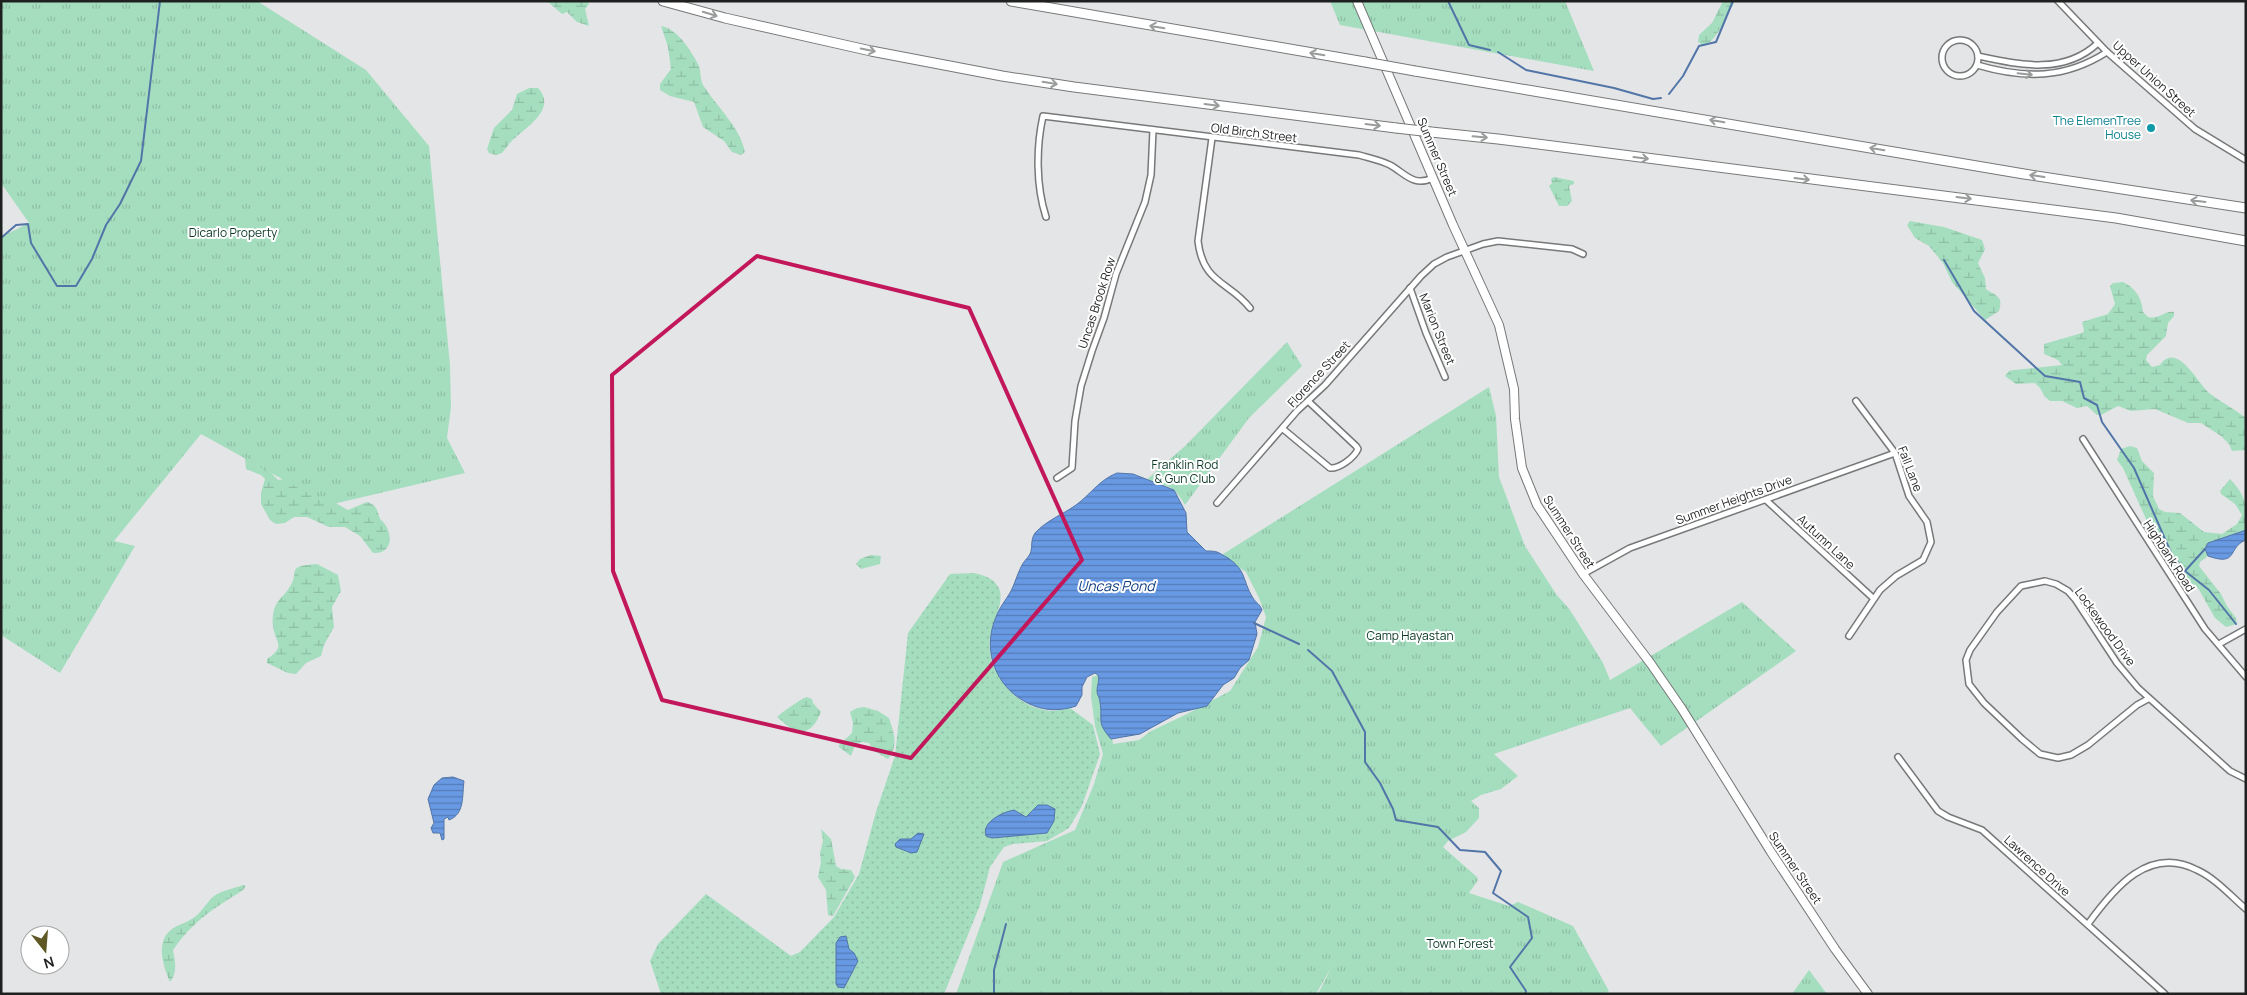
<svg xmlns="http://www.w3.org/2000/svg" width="2247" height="995" font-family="Manrope,sans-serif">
<defs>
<pattern id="grass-dots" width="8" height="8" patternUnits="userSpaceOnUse" patternTransform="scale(1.25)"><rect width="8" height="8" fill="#a5debf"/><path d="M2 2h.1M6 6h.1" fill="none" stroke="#8ebea4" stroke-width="1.8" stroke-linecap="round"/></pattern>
<pattern id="wetland-marsh" width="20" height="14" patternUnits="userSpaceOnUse" patternTransform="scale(1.25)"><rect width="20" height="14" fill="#a5debf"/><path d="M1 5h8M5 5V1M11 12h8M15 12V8" fill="none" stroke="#8ebea4"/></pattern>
<pattern id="park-tufts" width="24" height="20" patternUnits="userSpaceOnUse" patternTransform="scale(1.25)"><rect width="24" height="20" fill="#a5debf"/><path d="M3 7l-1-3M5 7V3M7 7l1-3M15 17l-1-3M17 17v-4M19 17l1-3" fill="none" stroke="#8ebea4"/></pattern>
<pattern id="water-rules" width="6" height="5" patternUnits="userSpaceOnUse" patternTransform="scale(1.25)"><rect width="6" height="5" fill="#6899e3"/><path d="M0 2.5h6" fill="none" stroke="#557cb8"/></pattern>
</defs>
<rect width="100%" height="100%" fill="#e4e5e7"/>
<!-- grass -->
<path fill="url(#grass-dots)" d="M973,573C985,575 996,579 1000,591C1003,605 994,619 991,632C982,669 1015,709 1052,711C1057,711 1065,709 1070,708L1093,725L1100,754L1082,806L1069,828L1047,841L1013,844L1004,847L990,867L980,905L944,994H661L650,961L658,944L706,894L791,956L800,952L834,917L859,874L876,812L895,756L908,633L950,574Z"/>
<!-- wetland -->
<g fill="url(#wetland-marsh)">
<path d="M547,1H587L589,4L585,9L589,26L577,22L567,12L562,14Z"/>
<path d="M1723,1H1735C1727,14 1718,40 1704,46L1698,42L1699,35L1712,23Z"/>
<path d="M661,26C677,28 692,52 699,66C701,72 700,79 703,85C717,107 740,127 745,152L741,155L732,152L724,141L703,127L694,102L670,96L660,90V84L671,69L668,47Z"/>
<path d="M529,88H538C557,108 528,126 515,138C510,142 506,148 502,153L496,155L489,153L487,149L494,128L512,110L517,94Z"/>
<path d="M1554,177L1574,181V184L1569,186L1572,201L1567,206H1559L1549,186L1552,183L1551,179Z"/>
<path d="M1910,221L1944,227L1982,240L1985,249L1978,263L1985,278L1986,289C1995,296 2004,295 1999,311L1985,320L1952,282L1943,263L1929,246L1915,238L1907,225Z"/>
<path d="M2123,282C2136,288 2142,299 2143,312L2148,317C2159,320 2165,310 2174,312V316L2168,323L2166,336L2147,355L2146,360L2152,367L2160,365C2177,341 2197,382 2209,393C2221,402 2234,409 2246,418V450L2232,451L2229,444L2221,436L2201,423H2188L2155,409L2131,411L2118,406L2101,415H2097L2087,406L2077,408L2062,401H2050L2045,397L2040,388L2035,383L2016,384L2005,376L2009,371L2014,370L2062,365L2058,360L2044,354V344L2082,333L2084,331L2082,322L2108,314L2115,304L2110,286L2113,283Z"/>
<path d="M233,434L278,480L285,479L336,500L337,504L348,510L367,502C377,505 377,510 380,519C393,529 395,555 373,553L360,536L345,527H329L307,517H294L285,523L276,524L270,520L261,504V493L265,479L261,475L246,469L245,459Z"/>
<path d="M2130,446L2137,448L2142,461L2154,473L2153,496L2159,509L2165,512L2180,513L2204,532L2222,534L2237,524L2242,515L2235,504L2221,494L2220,491L2230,479C2247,497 2246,505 2246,530L2215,541L2205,551L2208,556L2200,562L2199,566L2221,594L2227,606L2236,618L2237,624L2226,627L2215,618L2198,588L2182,577L2151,530L2123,468L2117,460L2121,449Z"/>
<path d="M871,555L881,556L880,564L861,569L856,564L860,559Z"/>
<path d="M317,564L338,575L341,591L332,607L334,627L324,645L321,656L306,663L296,674L288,673L267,663V659C287,646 275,643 273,626C272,621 273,611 275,607C278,599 285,595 289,588C301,571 284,566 317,564Z"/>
<path d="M807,697L812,699L813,703L821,712C815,725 812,731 796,733L777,717C781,713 802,698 807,697Z"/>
<path d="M864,707L878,711L889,718C894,733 899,746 888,759L874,751L869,743L862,742L855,745L851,756L839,747V745L852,733L853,723L850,712L857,708Z"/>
<path d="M821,829L831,839L836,866L841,869L851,870L855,877L833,916L828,915L826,890L818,877L821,862L820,853L823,841Z"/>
<path d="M243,885L246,886L243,890C212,910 195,919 173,950C175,962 178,972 170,982C163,966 155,941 172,929C179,924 189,922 196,916C203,910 207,902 214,896C221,891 235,888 243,885Z"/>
</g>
<!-- park -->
<g fill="url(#park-tufts)">
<path d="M1,1H257L366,70L429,146L450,365L451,407L447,438L465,473L329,505L201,434L114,541L135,546L60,673L1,635V237L29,223L1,183Z"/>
<path d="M1330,1H1565L1594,71L1340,25Z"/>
<path d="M1287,342L1302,366L1249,418L1185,505C1172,483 1168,486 1144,482L1185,446Z"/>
<path d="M1489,387L1496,416L1499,477L1525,546L1556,594L1570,610L1603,663L1610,680L1742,602L1796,651L1661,746L1630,708L1494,754L1518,776L1501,789L1481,795L1471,801L1479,808V818L1466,832L1448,841L1443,847L1477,877L1478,880L1469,893L1509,906L1518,902L1573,926L1609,991L1605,994H1318L1332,966L1316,994H956L1003,862L1075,830L1094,784L1103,754L1095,726L1091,697L1092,677L1102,674L1113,744L1139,740L1151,731L1187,714L1230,691L1258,647L1266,617L1259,598L1246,572L1220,556Z"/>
<path d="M1809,970L1827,994H1792Z"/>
</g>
<!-- water -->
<g fill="url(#water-rules)" stroke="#5275a8">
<path d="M1117,473L1133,474L1174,490L1186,513L1187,532L1206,551C1219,551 1217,552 1228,558C1247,571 1242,580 1253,598C1256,603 1260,604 1262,610L1255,622L1257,634L1249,660L1240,668L1234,678L1223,685L1207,706L1178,713L1140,734L1111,739C1096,721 1103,723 1100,702C1100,698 1097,695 1097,691C1097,684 1100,681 1098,675L1095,673L1087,677L1082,687V695L1076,706C1055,713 1037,710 1019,698C993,680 983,647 996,617C999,608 1006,600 1011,591C1015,583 1017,575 1021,567C1023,562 1027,559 1030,554C1033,548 1030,540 1035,533C1047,520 1062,515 1076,505C1090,495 1099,480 1117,473Z"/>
<path d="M2246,530V540C2227,547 2239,567 2208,556L2205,549L2208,543Z"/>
<path d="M453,777L464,781C462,796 465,814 449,820L448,817L444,819V839L442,840L440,833H433L431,828L434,823L428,799L434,785L442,778Z"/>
<path d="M1038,805H1047L1055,809L1054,821L1047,833L992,838L986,836C981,822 1003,812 1014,810L1026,817Z"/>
<path d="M918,833L924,834L917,852L911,853L896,847L895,844L900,839H911Z"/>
<path d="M846,936L849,949L854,953L858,961L844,988L838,987L836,984V943L840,937Z"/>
</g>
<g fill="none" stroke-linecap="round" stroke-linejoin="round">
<!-- stream -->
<g stroke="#5275a8" stroke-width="2">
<path d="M1448,1L1469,45L1490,50"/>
<path d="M1498,52L1526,70L1614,88L1653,99L1661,98"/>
<path d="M1669,94L1683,76L1699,46L1716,42L1733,1"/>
<path d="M1,238L16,225L28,224L31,243L57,286H76L92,259L106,225L120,204L141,161L160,1"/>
<path d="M1944,260L1974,311L2045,376L2080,382L2084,398L2097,405L2102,422L2134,468L2172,555L2185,571L2209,590L2236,624"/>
<path d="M2185,571L2205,549"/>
<path d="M1254,623L1299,644"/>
<path d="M1308,650L1332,671L1365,732V762L1380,783L1393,809L1396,820L1438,827L1460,850L1485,852L1501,871L1493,893L1528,917L1532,938L1510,967L1526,991L1525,994"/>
<path d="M994,994V970L1006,924"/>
</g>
<defs>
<g id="street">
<path d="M2058,1L2107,52L2195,129L2246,160"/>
<circle cx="1960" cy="58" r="18"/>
<path d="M1978,56C2020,65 2064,75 2098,43"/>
<path d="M1977,65C2025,79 2065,79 2107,52"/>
<path d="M1212,138L1198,241C1203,284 1229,281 1250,308"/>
<path d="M1046,217C1036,186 1036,148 1043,116L1359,155C1369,158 1380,160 1390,165C1406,174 1413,187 1433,178"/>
<path d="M1410,288L1426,333L1445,377"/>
<path d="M1283,429L1330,468C1339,469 1354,458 1358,449L1356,446L1308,401"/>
<path d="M2083,439L2205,629L2246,677"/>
<path d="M1057,478L1072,468L1075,421L1081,386L1092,351L1104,318L1116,274L1145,202L1151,175L1153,130"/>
<path d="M1766,500L1873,598"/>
<path d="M1217,503L1297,411L1325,385L1421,276L1434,264L1447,257L1483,244L1498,241L1572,249L1583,254"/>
<path d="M1583,574L1630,548L1895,453"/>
<path d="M1849,636L1880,590L1896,576L1923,560L1931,542L1927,522L1909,496L1895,453L1856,401"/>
<path d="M2219,644L2246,629"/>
<path d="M2148,699L2137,705L2088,745L2071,755L2058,758L2040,754L2022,739L1984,703L1969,684L1966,660L1970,650L1997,612L2021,586L2045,581L2056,584L2068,591L2075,599L2117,663L2138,688L2230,771L2246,779"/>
<path d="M1898,757L1938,811L1948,817L1982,830L2165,994"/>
<path d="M2088,924C2114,888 2149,845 2197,870C2215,878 2231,896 2246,909"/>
</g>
<path id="secondary" d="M1357,1L1453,225L1499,325L1514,389L1515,419L1522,468L1537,505L1583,574L1651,664L1682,709L1771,852L1835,949L1868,994"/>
<g id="highway">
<path d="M663,1L725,18L871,51L1002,76L1074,87L1396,128"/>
<path d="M1011,1L1365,62"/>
<path d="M1415,71L2024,174L2246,208"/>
<path d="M1431,132L1498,139L2116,218L2246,241"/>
</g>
</defs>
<!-- street casing -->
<use href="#street" stroke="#767879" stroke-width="8"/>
<!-- secondary casing -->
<use href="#secondary" stroke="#767879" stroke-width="10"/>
<!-- highway casing -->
<use href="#highway" stroke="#767879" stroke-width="11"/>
<!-- street -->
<use href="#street" stroke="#fff" stroke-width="5"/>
<!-- secondary -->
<use href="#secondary" stroke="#fff" stroke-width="8"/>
<!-- highway -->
<use href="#highway" stroke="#fff" stroke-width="9"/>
<defs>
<g id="highway-bridge">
<path d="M1365,62L1415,71"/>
<path d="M1396,128L1431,132"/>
</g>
</defs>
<!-- highway-bridge casing -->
<use href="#highway-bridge" stroke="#767879" stroke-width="11" stroke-linecap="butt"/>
<!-- highway-bridge -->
<use href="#highway-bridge" stroke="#fff" stroke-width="9"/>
</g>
<!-- one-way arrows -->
<defs><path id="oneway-shaft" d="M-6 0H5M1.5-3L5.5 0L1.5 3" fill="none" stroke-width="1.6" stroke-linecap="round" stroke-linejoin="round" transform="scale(1.25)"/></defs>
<g stroke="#9a9b9b">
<use href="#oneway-shaft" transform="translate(710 14) rotate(17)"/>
<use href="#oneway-shaft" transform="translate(1157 27) rotate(-170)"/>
<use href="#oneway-shaft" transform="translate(868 50) rotate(12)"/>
<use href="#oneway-shaft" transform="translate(1317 54) rotate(-171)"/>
<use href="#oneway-shaft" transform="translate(2025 74) rotate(6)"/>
<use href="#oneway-shaft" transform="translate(1050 83) rotate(9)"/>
<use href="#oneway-shaft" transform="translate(1212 105) rotate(7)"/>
<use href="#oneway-shaft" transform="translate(1717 121) rotate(-170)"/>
<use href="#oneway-shaft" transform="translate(1373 125) rotate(7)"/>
<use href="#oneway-shaft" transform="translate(1480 137) rotate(5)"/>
<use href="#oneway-shaft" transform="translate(1877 149) rotate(-170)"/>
<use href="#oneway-shaft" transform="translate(1641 158) rotate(7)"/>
<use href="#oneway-shaft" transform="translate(2037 176) rotate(-172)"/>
<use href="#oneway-shaft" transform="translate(1802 179) rotate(7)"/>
<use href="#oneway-shaft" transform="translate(1964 198) rotate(7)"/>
<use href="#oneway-shaft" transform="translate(2198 201) rotate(-173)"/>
</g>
<!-- marked area -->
<path fill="none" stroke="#c2185b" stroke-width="4" stroke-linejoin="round" d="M757,256L969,308L1082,560L911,758L662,700L613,571L612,375Z"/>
<!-- markers -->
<circle fill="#0f9aa8" stroke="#fff" stroke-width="2" cx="2151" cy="128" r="5"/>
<g text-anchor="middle" stroke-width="4" stroke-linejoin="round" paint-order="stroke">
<!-- street labels -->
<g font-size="12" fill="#1f2020" stroke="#fff">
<text transform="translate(2154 79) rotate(42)" y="4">Upper Union Street</text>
<text transform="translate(1254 133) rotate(7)" y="4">Old Birch Street</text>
<text transform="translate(1437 157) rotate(67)" y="4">Summer Street</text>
<text transform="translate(1097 303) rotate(-72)" y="4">Uncas Brook Row</text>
<text transform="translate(1437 329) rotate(68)" y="4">Marion Street</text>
<text transform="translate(1319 374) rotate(-47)" y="4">Florence Street</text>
<text transform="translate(1910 469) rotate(69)" y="4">Fall Lane</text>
<text transform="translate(1734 500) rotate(-20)" y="4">Summer Heights Drive</text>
<text transform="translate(1569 532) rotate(57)" y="4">Summer Street</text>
<text transform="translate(1826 542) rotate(43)" y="4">Autumn Lane</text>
<text transform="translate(2169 556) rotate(57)" y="4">Highbank Road</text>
<text transform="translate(2105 627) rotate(54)" y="4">Lockewood Drive</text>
<text transform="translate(2037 866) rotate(42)" y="4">Lawrence Drive</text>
<text transform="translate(1795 868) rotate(56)" y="4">Summer Street</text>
</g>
<!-- culture labels -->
<g font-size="12" fill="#0d838f" stroke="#fff" text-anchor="end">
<text x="2141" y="125">The ElemenTree<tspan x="2141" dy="14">House</tspan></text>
</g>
<!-- park labels -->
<g font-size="12" fill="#0a3825" stroke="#fff">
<text x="233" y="237">Dicarlo Property</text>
<text x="1185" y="469">Franklin Rod<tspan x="1185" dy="14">&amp; Gun Club</tspan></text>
<text x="1410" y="640">Camp Hayastan</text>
<text x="1460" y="948">Town Forest</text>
</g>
<!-- water labels -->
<g font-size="14" font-style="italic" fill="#0d3b7d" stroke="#fff">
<text x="1116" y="591">Uncas Pond</text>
</g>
</g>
<!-- border -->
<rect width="2247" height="995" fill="none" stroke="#1f2020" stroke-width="5"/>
<!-- north arrow -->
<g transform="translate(45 950) rotate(163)"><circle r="24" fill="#ffffff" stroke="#a5a6a6"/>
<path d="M0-4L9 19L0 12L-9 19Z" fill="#5f5824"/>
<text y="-8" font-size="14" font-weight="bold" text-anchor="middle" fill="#1f2020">N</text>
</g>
</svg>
